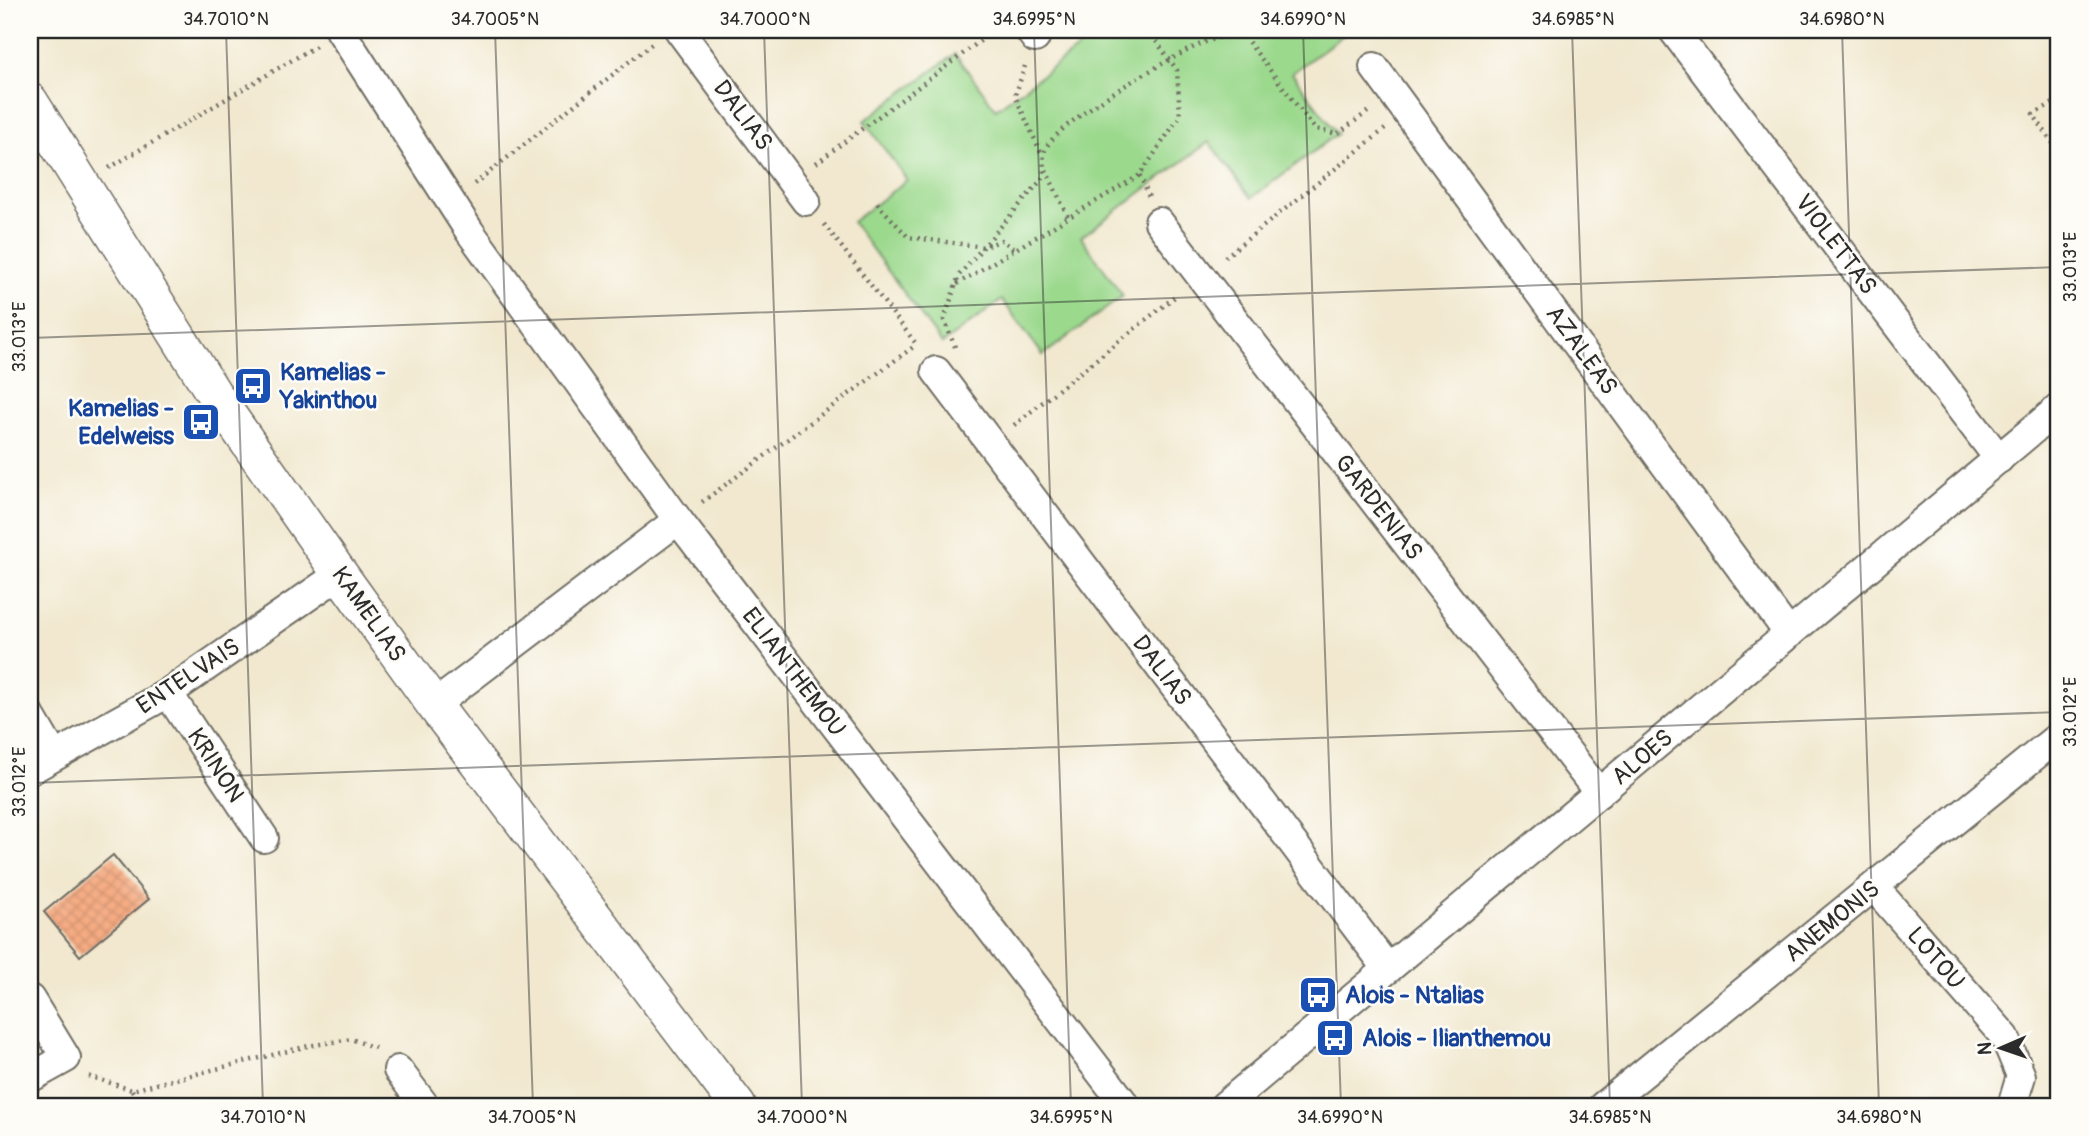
<svg xmlns="http://www.w3.org/2000/svg" width="2089" height="1136" font-family="Pangolin,sans-serif">
<defs>
<pattern id="building-cross-hatch" width="8" height="8" patternUnits="userSpaceOnUse" patternTransform="scale(1.75)"><rect width="8" height="8" fill="#f5ab82"/><path d="M0 0l8 8M0 8l8-8" fill="none" stroke="#d29370"/></pattern>
</defs>
<rect width="100%" height="100%" fill="#fdfcf7"/>
<filter id="ink" filterUnits="userSpaceOnUse"><feTurbulence type="fractalNoise" baseFrequency=".0143" numOctaves="2"/><feDisplacementMap in="SourceGraphic" scale="14" xChannelSelector="R" yChannelSelector="G"/><feConvolveMatrix kernelMatrix="1 2 1 2 8 2 1 2 1" color-interpolation-filters="sRGB"/></filter>
<filter id="wash" filterUnits="userSpaceOnUse"><feTurbulence type="fractalNoise" baseFrequency=".00686" numOctaves="4" result="noise"/><feDisplacementMap in="SourceGraphic" scale="28" xChannelSelector="R" yChannelSelector="G"/><feGaussianBlur stdDeviation="1.57" result="paint"/><feColorMatrix in="noise" values="0 0 0 0 0 0 0 0 0 0 0 0 0 0 0 0 0 1.4 0 .05"/><feComposite in="paint" operator="in"/></filter>
<g filter="url(#wash)">
<rect width="100%" height="100%" fill="#f1e8cf"/>
<!-- green -->
<path fill="#9bd98d" stroke="#63825c" stroke-width="2" d="M1103,30H1350L1292,73L1337,134L1251,198L1209,142L1081,237L1123,296L1043,355L1002,300L942,344L852,222L907,180L864,121L955,54L996,109Z"/>
<g id="blocks">
<!-- building -->
<path fill="url(#building-cross-hatch)" d="M113,855L149,899L80,956L44,912Z"/>
</g>
</g>
<g filter="url(#ink)">
<use href="#blocks" fill-opacity="0" stroke="#706d64" stroke-width="2"/>
<g fill="none" stroke-linecap="round" stroke-linejoin="round">
<defs>
<g id="minor">
<path d="M340,30L470,232L678,520L1126,1106"/>
<path d="M679,30L806,201"/>
<path d="M1029,30L1035,38"/>
<path d="M1673,30L1999,459"/>
<path d="M1374,67L1789,634"/>
<path d="M1159,222L1599,793"/>
<path d="M936,371L1388,969"/>
<path d="M168,693L264,838"/>
<path d="M434,705L678,520"/>
<path d="M30,715L54,756"/>
<path d="M30,770L168,693L340,574"/>
<path d="M1874,887L2005,1037L2021,1076L2012,1106"/>
<path d="M30,999L66,1058L30,1078"/>
<path d="M398,1070L425,1106"/>
<path d="M1224,1106L2059,408"/>
<path d="M1603,1106L2059,736"/>
</g>
<path id="tertiary" d="M30,101L214,394L340,574L434,705L738,1106"/>
</defs>
<!-- minor casing -->
<use href="#minor" stroke="#706d64" stroke-width="32"/>
<!-- tertiary casing -->
<use href="#tertiary" stroke="#706d64" stroke-width="38"/>
<!-- path -->
<g stroke="#706d64" stroke-width="4.5" stroke-dasharray="2 5" stroke-linecap="butt">
<path d="M1240,31L1315,129L1337,134L1369,111"/>
<path d="M1025,66L1015,96L1042,155"/>
<path d="M2059,100L2033,114L2059,152"/>
<path d="M816,163L995,30"/>
<path d="M109,168L316,46"/>
<path d="M1046,170L1068,217"/>
<path d="M1140,175L1149,197"/>
<path d="M474,184L654,42"/>
<path d="M877,203L908,237L984,247L1002,240L1014,249"/>
<path d="M824,224L917,345"/>
<path d="M1225,257L1385,129"/>
<path d="M957,284L1140,175L1180,116L1177,70L1148,30"/>
<path d="M955,347L944,320L959,275L1042,179C1046,168 1041,158 1046,148C1060,120 1169,58 1201,44C1213,38 1229,37 1241,30"/>
<path d="M1014,425L1177,295"/>
<path d="M702,502L916,345"/>
<path d="M89,1076L132,1090L308,1046L351,1039L378,1049"/>
<path d="M132,1090L142,1106"/>
</g>
<!-- minor -->
<use href="#minor" stroke="#fff" stroke-width="28"/>
<!-- tertiary -->
<use href="#tertiary" stroke="#fff" stroke-width="35"/>
</g>
</g>
<!-- ticks -->
<path fill="none" stroke="#2b2b2b" stroke-width="2" stroke-opacity="0.45" d="M226,30L263,1106M495,30L533,1106M764,30L802,1106M1034,30L1071,1106M1303,30L1341,1106M1572,30L1610,1106M1842,30L1879,1106M30,338L2059,267M30,783L2059,712"/>
<!-- icons -->
<defs>
<symbol id="bus-square" viewBox="-11 -11 22 22"><rect x="-9" y="-9" width="18" height="18" rx="4" fill="#1a4fb4" stroke="#fdfcf7"/><path d="M-5-6H5V4H4V6H2V4H-2V6H-4V4H-5ZM-3.5-4V0h7V-4ZM-3.5 1.2v1.5H-2V1.2ZM2 1.2v1.5H3.5V1.2Z" fill="#fff"/></symbol>
</defs>
<g fill-rule="evenodd">
<use href="#bus-square" x="231" y="364" width="44" height="44"/>
<use href="#bus-square" x="179" y="400" width="44" height="44"/>
<use href="#bus-square" x="1296" y="973" width="44" height="44"/>
<use href="#bus-square" x="1313" y="1016" width="44" height="44"/>
</g>
<g text-anchor="middle" stroke-width="5" stroke-linejoin="round" paint-order="stroke">
<!-- street labels -->
<g font-size="24" fill="#2b2b2b" stroke="#fdfcf7">
<text transform="translate(743 115) rotate(53)" y="8">DALIAS</text>
<text transform="translate(1836 244) rotate(53)" y="8">VIOLETTAS</text>
<text transform="translate(1582 350) rotate(54)" y="8">AZALEAS</text>
<text transform="translate(1379 507) rotate(52)" y="8">GARDENIAS</text>
<text transform="translate(369 614) rotate(55)" y="8">KAMELIAS</text>
<text transform="translate(1162 670) rotate(53)" y="8">DALIAS</text>
<text transform="translate(794 672) rotate(53)" y="8">ELIANTHEMOU</text>
<text transform="translate(188 676) rotate(-33)" y="8">ENTELVAIS</text>
<text transform="translate(1642 757) rotate(-40)" y="8">ALOES</text>
<text transform="translate(216 765) rotate(57)" y="8">KRINON</text>
<text transform="translate(1832 921) rotate(-39)" y="8">ANEMONIS</text>
<text transform="translate(1936 958) rotate(49)" y="8">LOTOU</text>
</g>
<!-- transit labels -->
<g font-size="24" font-weight="bold" fill="#164399" stroke="#fdfcf7" text-anchor="start">
<text x="280" y="380">Kamelias -<tspan x="280" dy="28">Yakinthou</tspan></text>
<text x="174" y="416" text-anchor="end">Kamelias -<tspan x="174" dy="28">Edelweiss</tspan></text>
<text x="1345" y="1003">Alois - Ntalias</text>
<text x="1362" y="1046">Alois - Ilianthemou</text>
</g>
</g>
<!-- margin -->
<rect width="2089" height="1136" fill="none" stroke="#fdfcf7" stroke-width="77"/>
<!-- north arrow -->
<g transform="translate(2001 1048) rotate(268)" stroke="#fdfcf7" stroke-width="5" paint-order="stroke">
<path d="M0-5L12 26L0 18L-12 26Z" fill="#2b2b2b"/>
<text y="-10" font-size="19" font-weight="bold" text-anchor="middle" fill="#2b2b2b">N</text>
</g>
<rect x="38" y="38" width="2012" height="1060" fill="none" stroke="#2b2b2b" stroke-width="2.5"/>
<g font-size="18" text-anchor="middle" fill="#2b2b2b">
<text x="226" y="25">34.7010°N</text>
<text x="495" y="25">34.7005°N</text>
<text x="765" y="25">34.7000°N</text>
<text x="1034" y="25">34.6995°N</text>
<text x="1303" y="25">34.6990°N</text>
<text x="1573" y="25">34.6985°N</text>
<text x="1842" y="25">34.6980°N</text>
<text transform="translate(2070 267) rotate(-90)" y="6">33.013°E</text>
<text transform="translate(19 337) rotate(-90)" y="6">33.013°E</text>
<text transform="translate(2070 712) rotate(-90)" y="6">33.012°E</text>
<text transform="translate(19 782) rotate(-90)" y="6">33.012°E</text>
<text x="263" y="1123">34.7010°N</text>
<text x="532" y="1123">34.7005°N</text>
<text x="802" y="1123">34.7000°N</text>
<text x="1071" y="1123">34.6995°N</text>
<text x="1340" y="1123">34.6990°N</text>
<text x="1610" y="1123">34.6985°N</text>
<text x="1879" y="1123">34.6980°N</text>
</g>
</svg>
